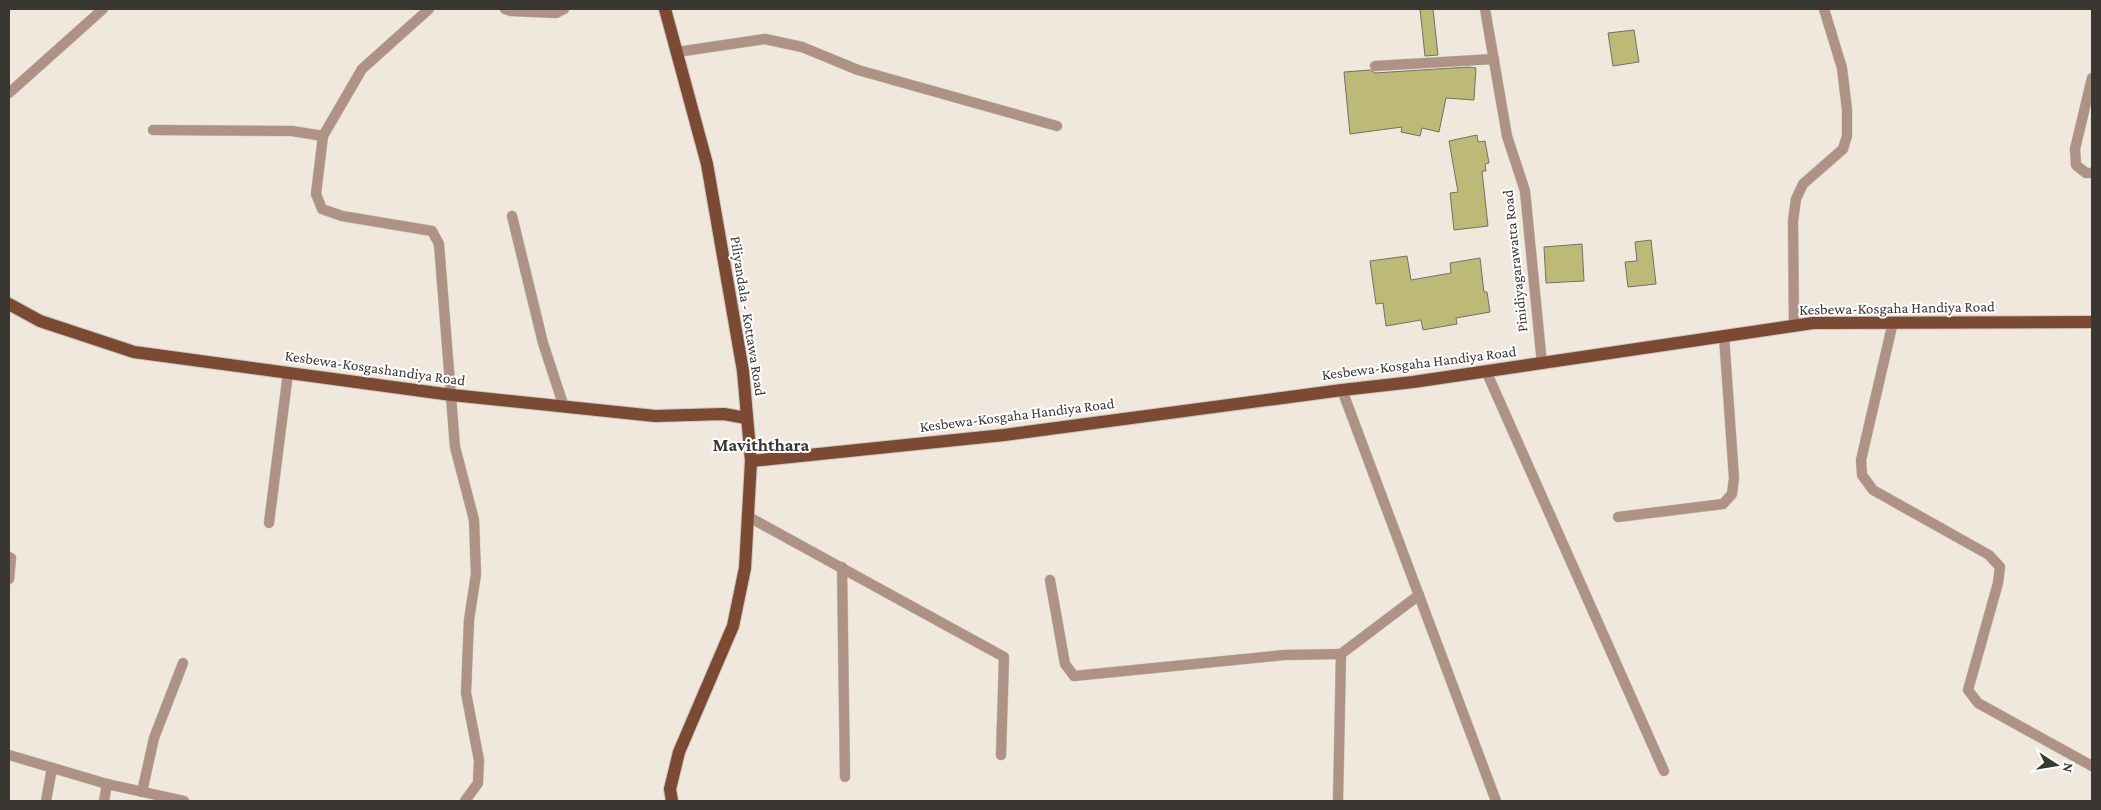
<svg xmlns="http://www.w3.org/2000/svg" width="2101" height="810" font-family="'Crimson Pro',serif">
<rect width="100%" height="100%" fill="#f1e8dd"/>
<!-- building -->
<g fill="#bdb976" stroke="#727166">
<path d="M1420,9H1433L1438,55L1425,56Z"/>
<path d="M1634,30L1639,62L1613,66L1608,33Z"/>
<path d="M1469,67L1476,68L1474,100L1446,98L1439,132L1422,128L1420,136L1401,132L1402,127L1350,134L1344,72L1370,70L1375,73Z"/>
<path d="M1477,135L1478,142L1485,141L1489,163L1485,164L1486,171H1482L1488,226L1454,230L1450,193L1458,192L1449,141Z"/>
<path d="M1651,240L1656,284L1628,287L1625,262L1637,261L1635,242Z"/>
<path d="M1582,244L1584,281L1546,283L1544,247Z"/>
<path d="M1407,256L1411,280L1451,273L1450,263L1480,258L1484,292H1487L1490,312L1456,318L1457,324L1423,330L1421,320L1386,326L1383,303L1376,304L1370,261Z"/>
</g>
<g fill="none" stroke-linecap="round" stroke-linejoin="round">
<defs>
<g id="minor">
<path d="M505,9L511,11L556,13L564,9"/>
<path d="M1485,9L1507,136L1525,191L1542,364"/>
<path d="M677,52L765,39L802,47L858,70L1057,126"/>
<path d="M1375,66L1494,59"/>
<path d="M2092,78L2075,149L2076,165L2086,173H2092"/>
<path d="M9,93L103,9"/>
<path d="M153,130L292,131L323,136L316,194L322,209L342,216L432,231L439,244L455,447L474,520L476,574L469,620L466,693L479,760L478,783L465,801"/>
<path d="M323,136L362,69L429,9"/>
<path d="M512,216L543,343L564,407"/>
<path d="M1893,322L1861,460L1862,475L1873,490L1989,555L2000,567L1998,583L1968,690L1978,703L2092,766"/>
<path d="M1794,325L1793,221L1796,199L1803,184L1843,149L1847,136V110L1842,68L1824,9"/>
<path d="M1486,371L1664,771"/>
<path d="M1342,390L1496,801"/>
<path d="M747,516L1004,657L1001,755"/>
<path d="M1618,517L1723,504L1732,494L1734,478L1724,336"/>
<path d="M269,523L288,373"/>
<path d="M9,557L11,558L9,579"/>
<path d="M842,567L845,777"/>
<path d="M1050,580L1065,664L1074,676L1284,655L1341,654"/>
<path d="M9,755L107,784L184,801"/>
<path d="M142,792L154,738L183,663"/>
<path d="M46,801L52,768"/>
<path d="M104,801L107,784"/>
<path d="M1338,801L1341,654L1419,595"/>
</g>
<g id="primary">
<path d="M665,9L707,164L743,371L751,461L745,568L733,626L679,752L670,789L672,801"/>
<path d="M9,304L40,321L134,352L452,395L655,416L724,414L746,418"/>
<path d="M751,461L1004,435L1342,390L1413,382L1813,323L2092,322"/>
</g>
</defs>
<!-- minor casing -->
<use href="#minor" stroke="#ccc5bb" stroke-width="11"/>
<!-- primary casing -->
<use href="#primary" stroke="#ccc5bb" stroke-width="14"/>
<!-- minor -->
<use href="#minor" stroke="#af9286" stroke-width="10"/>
<!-- primary -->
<use href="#primary" stroke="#7b4934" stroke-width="12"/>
</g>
<g text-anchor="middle" stroke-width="4" stroke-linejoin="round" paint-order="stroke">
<!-- street labels -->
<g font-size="15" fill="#3a3732" stroke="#fff">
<text transform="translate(1515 261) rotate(-96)" y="5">Pinidiyagarawatta Road</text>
<text transform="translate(1897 308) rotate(-1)" y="5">Kesbewa-Kosgaha Handiya Road</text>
<text transform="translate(748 316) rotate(81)" y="5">Piliyandala - Kottawa Road</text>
<text transform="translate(1419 363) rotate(-7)" y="5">Kesbewa-Kosgaha Handiya Road</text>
<text transform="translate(375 368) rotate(8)" y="5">Kesbewa-Kosgashandiya Road</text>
<text transform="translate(1017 415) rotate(-7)" y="5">Kesbewa-Kosgaha Handiya Road</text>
</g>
<!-- quarter labels -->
<g font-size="18" font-weight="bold" fill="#3a3732" stroke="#fff">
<text x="761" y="451">Maviththara</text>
</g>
</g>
<!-- border -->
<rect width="2101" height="810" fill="none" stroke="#3a3732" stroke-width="20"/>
<!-- north arrow -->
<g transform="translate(2056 765) rotate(102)" stroke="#ffffff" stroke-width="4" paint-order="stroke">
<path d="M0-4L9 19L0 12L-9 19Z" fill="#3a3732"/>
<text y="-8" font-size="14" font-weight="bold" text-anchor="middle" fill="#3a3732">N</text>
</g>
</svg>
